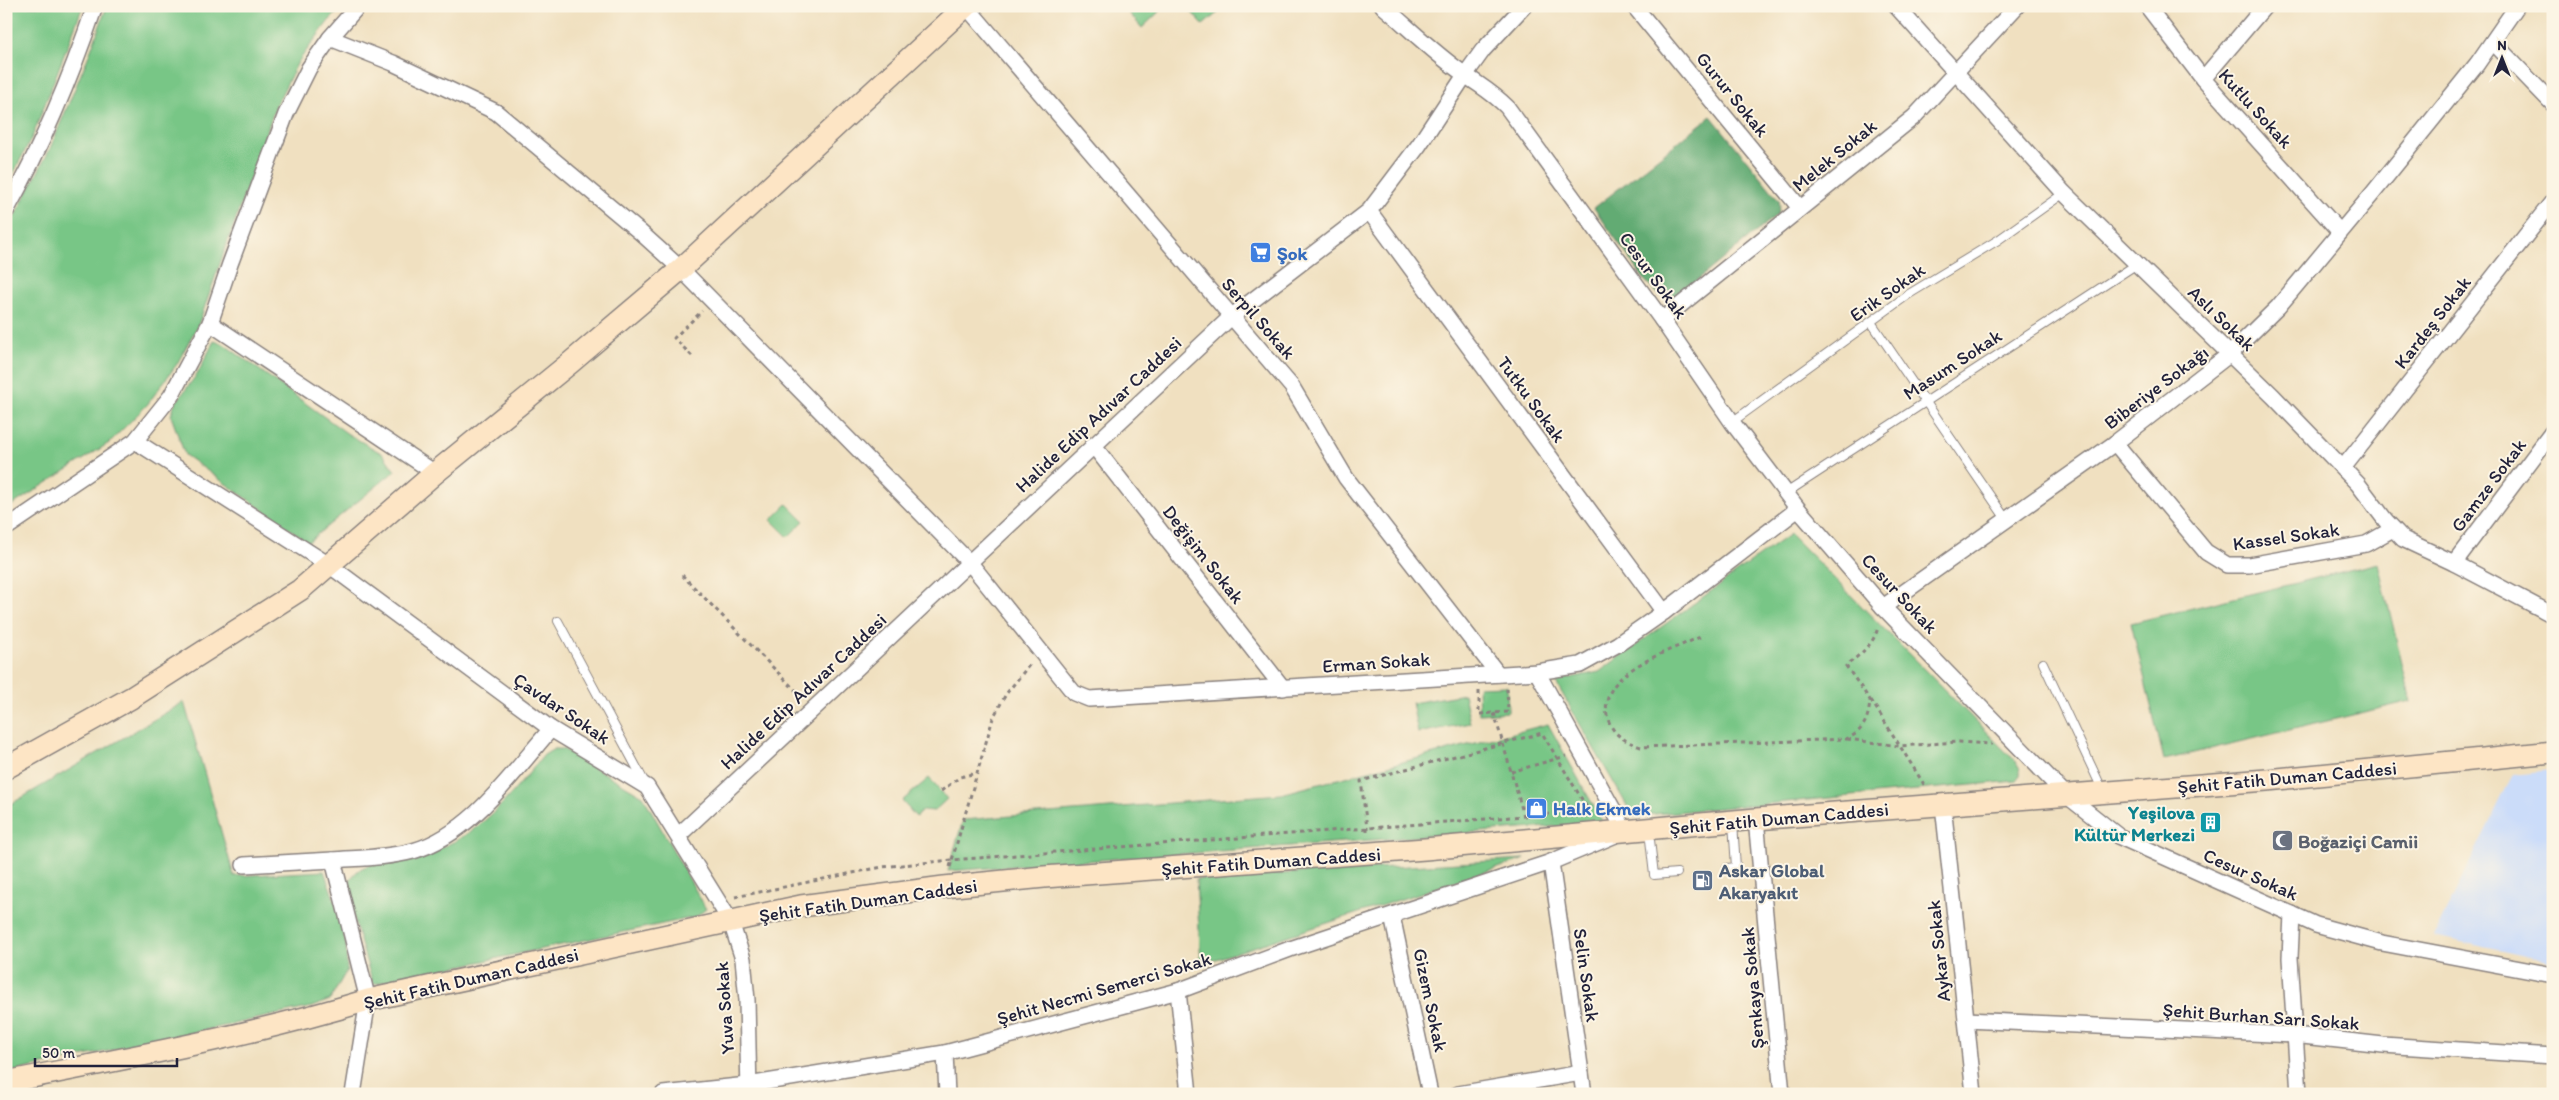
<svg xmlns="http://www.w3.org/2000/svg" width="2559" height="1100" font-family="Itim,sans-serif">
<rect width="100%" height="100%" fill="#fcf5e5"/>
<filter id="ink" filterUnits="userSpaceOnUse"><feTurbulence type="fractalNoise" baseFrequency=".02" numOctaves="2"/><feDisplacementMap in="SourceGraphic" scale="10" xChannelSelector="R" yChannelSelector="G"/><feConvolveMatrix kernelMatrix="1 2 1 2 8 2 1 2 1" color-interpolation-filters="sRGB"/></filter>
<filter id="wash" filterUnits="userSpaceOnUse"><feTurbulence type="fractalNoise" baseFrequency=".0096" numOctaves="4" result="noise"/><feDisplacementMap in="SourceGraphic" scale="20" xChannelSelector="R" yChannelSelector="G"/><feGaussianBlur stdDeviation="1.12" result="paint"/><feColorMatrix in="noise" values="0 0 0 0 0 0 0 0 0 0 0 0 0 0 0 0 0 1.4 0 .05"/><feComposite in="paint" operator="in"/></filter>
<g filter="url(#wash)">
<rect width="100%" height="100%" fill="#f0e0c0"/>
<!-- built -->
<path fill="#cbdcf9" d="M2553,770V962L2434,936L2513,774Z"/>
<!-- green -->
<g fill="#78c686" stroke="#4d7460">
<path d="M6,6H83L33,135L6,188Z"/>
<path d="M107,6H343L328,22L298,62L276,105L199,323L177,364L147,405L109,443L6,509V232L49,151L91,50Z"/>
<path d="M1123,6H1165L1142,28Z"/>
<path d="M1186,6H1226L1203,25Z"/>
<path d="M214,341L225,345L348,434L383,454L395,471L308,542L185,455L171,416L174,405L198,373Z"/>
<path d="M787,504L804,521L788,537L771,520Z"/>
<path d="M1790,534L2016,762L2020,769V775L2015,781L1633,816L1555,681L1599,672Z"/>
<path d="M2378,563L2411,701L2164,760L2131,623Z"/>
<path d="M1507,686L1508,712L1479,714L1478,687Z"/>
<path d="M1464,694L1470,723L1418,733L1412,703Z"/>
<path d="M184,702L234,876L324,871L335,901L346,944L347,970L330,1000L312,1007L6,1073V807Z"/>
<path d="M1548,724L1603,823L948,871L963,820L1281,794Z"/>
<path d="M554,749H563L643,796L706,909L696,917L373,984C368,965 344,896 350,881C353,874 360,868 367,866C374,863 382,864 389,863C405,859 422,855 437,849C483,833 514,791 544,755Z"/>
<path d="M929,778L947,799L934,811L923,810L916,817L902,801Z"/>
<path d="M1525,859L1201,964L1196,879Z"/>
</g>
<!-- forest -->
<path fill="#62ab73" stroke="#426657" d="M1711,116L1779,200L1780,206L1778,214L1678,296L1659,295L1646,282L1594,208Z"/>
</g>
<g filter="url(#ink)">
<g fill="none" stroke-linecap="round" stroke-linejoin="round">
<defs>
<g id="lane">
<path d="M1871,322L2006,519"/>
<path d="M1732,422L1909,294L1998,240L2064,193"/>
<path d="M1786,493L2137,264"/>
<path d="M558,621L645,783"/>
<path d="M2043,663L2103,791"/>
<path d="M1649,831L1654,875L1677,873"/>
<path d="M1727,868L1736,867L1733,823"/>
</g>
<g id="street">
<path d="M358,6L330,38L393,63L496,112L640,232L681,269L970,563L1074,693L1089,699L1537,672L1580,665L1618,644L1664,612L1798,509"/>
<path d="M966,6L1292,387L1346,478L1498,674"/>
<path d="M1383,6C1410,29 1435,54 1464,74C1480,86 1492,92 1507,107L1662,320L1732,422L1798,509L1883,607L2066,795L2118,836L2316,925L2382,943L2553,975"/>
<path d="M1634,6L1800,208"/>
<path d="M1896,6L2064,193L2273,396L2358,484L2386,521L2403,539L2454,563L2553,615"/>
<path d="M2147,6L2203,79L2340,232"/>
<path d="M2493,42L2553,104"/>
<path d="M2203,79L2265,6"/>
<path d="M6,211C42,146 71,77 95,6"/>
<path d="M1369,211L1664,612"/>
<path d="M1662,320L1914,117L2017,6"/>
<path d="M210,323L435,473"/>
<path d="M135,441L329,565L551,729L647,787L731,922L743,959L747,1000L749,1094"/>
<path d="M2115,443L2206,552L2227,565H2249L2366,544L2393,529"/>
<path d="M1093,445L1283,688"/>
<path d="M2343,468L2553,201"/>
<path d="M6,528L135,441L171,396L210,323L230,264L286,114L309,68L330,38"/>
<path d="M2454,563L2553,431"/>
<path d="M1883,607L2115,443L2230,354L2278,307L2373,193L2477,64L2517,6"/>
<path d="M1943,805L1974,1094"/>
<path d="M1756,819L1782,1094"/>
<path d="M679,835L1231,317L1369,211L1419,145L1465,75L1483,50L1524,6"/>
<path d="M1551,862L1584,1094"/>
<path d="M244,865L333,860"/>
<path d="M2292,914L2290,958L2299,1094"/>
<path d="M1392,916L1430,1094"/>
<path d="M1178,991L1189,1094"/>
<path d="M1966,1020L2294,1035L2383,1045L2553,1056"/>
<path d="M945,1053L947,1094"/>
<path d="M353,1094L368,1000L333,860C359,858 387,858 413,851C472,834 512,773 551,729"/>
<path d="M663,1094L748,1085L945,1053L1178,991L1290,949L1551,862L1625,831L1537,672"/>
<path d="M1458,1094L1581,1073"/>
</g>
<g id="secondary">
<path d="M6,768L131,698L300,590L435,473L570,363L681,269L966,6"/>
<path d="M6,1082C127,1058 250,1036 368,1000L801,906L944,887L1044,877L1425,849L1756,819L2267,780L2553,752"/>
</g>
</defs>
<!-- lane casing -->
<use href="#lane" stroke="#89817e" stroke-width="10"/>
<!-- street casing -->
<use href="#street" stroke="#89817e" stroke-width="18"/>
<!-- secondary casing -->
<use href="#secondary" stroke="#89817e" stroke-width="24"/>
<!-- path -->
<g stroke="#89817e" stroke-width="3" stroke-dasharray="4 4" stroke-linecap="butt">
<path d="M692,356L674,338L702,311"/>
<path d="M682,575L802,697"/>
<path d="M1700,637C1668,652 1599,671 1607,715C1611,734 1624,741 1641,747L1846,739C1864,732 1869,717 1870,700L1846,666C1859,655 1874,645 1878,627"/>
<path d="M1479,691V714L1508,712L1507,689"/>
<path d="M1871,700L1925,786"/>
<path d="M1494,713L1524,816"/>
<path d="M1847,739L1899,746L1959,742L1992,744"/>
<path d="M1511,772L1566,756"/>
<path d="M941,791L960,777L976,773"/>
<path d="M950,867L993,718L1006,694L1030,664"/>
<path d="M735,897L882,867L952,860L1589,811L1542,733L1361,781L1367,828V833"/>
</g>
<!-- lane -->
<use href="#lane" stroke="#fff" stroke-width="8"/>
<!-- street -->
<use href="#street" stroke="#fff" stroke-width="15"/>
<!-- secondary -->
<use href="#secondary" stroke="#fde5c5" stroke-width="21"/>
</g>
</g>
<!-- icons -->
<defs>
<symbol id="supermarket-square" viewBox="-11 -11 22 22"><rect x="-9" y="-9" width="18" height="18" rx="4" fill="#3f7fe0" stroke="#fcf5e5"/><path d="M-6-5.5h2.5l.6 2H6L4.5 2H-2.5L-4.4-4H-6ZM-1.5 3.2a1.3 1.3 0 1 0 .1 0ZM3 3.2a1.3 1.3 0 1 0 .1 0Z" fill="#fff"/></symbol>
<symbol id="shop-square" viewBox="-11 -11 22 22"><rect x="-9" y="-9" width="18" height="18" rx="4" fill="#3f7fe0" stroke="#fcf5e5"/><path d="M-5-2.5h2.3a2.7 3.5 0 0 1 5.4 0H5L5.5 6h-11ZM-1.5-2.5h3a1.5 2.3 0 0 0-3 0Z" fill="#fff"/></symbol>
<symbol id="building-square" viewBox="-11 -11 22 22"><rect x="-9" y="-9" width="18" height="18" rx="4" fill="#0f9aa8" stroke="#fcf5e5"/><path d="M-4-6H4V6H1V3H-1V6H-4ZM-2.5-4.3h1.7v1.8h-1.7ZM.8-4.3h1.7v1.8H.8ZM-2.5-1h1.7V.8h-1.7ZM.8-1h1.7V.8H.8Z" fill="#fff"/></symbol>
<symbol id="mosque-square" viewBox="-11 -11 22 22"><rect x="-9" y="-9" width="18" height="18" rx="4" fill="#6b7280" stroke="#fcf5e5"/><path d="M3.5-4.9A6 6 0 1 0 3.5 4.9A5 5 0 1 1 3.5-4.9Z" fill="#fff"/></symbol>
<symbol id="fuel-square" viewBox="-11 -11 22 22"><rect x="-9" y="-9" width="18" height="18" rx="4" fill="#5c6f8a" stroke="#fcf5e5"/><path d="M-5.5-6h7V0h2V4h1.3V-2.5L3-4.5l.8-.8L6-3V5H2.5V1h-1V6h-7ZM-4.2-4.7v3.2H.2V-4.7Z" fill="#fff"/></symbol>
</defs>
<g fill-rule="evenodd">
<use href="#supermarket-square" x="1248" y="240" width="25" height="25"/>
<use href="#shop-square" x="1524" y="796" width="25" height="25"/>
<use href="#building-square" x="2198" y="810" width="25" height="25"/>
<use href="#mosque-square" x="2270" y="828" width="25" height="25"/>
<use href="#fuel-square" x="1690" y="868" width="25" height="25"/>
</g>
<g text-anchor="middle" stroke-width="4" stroke-linejoin="round" paint-order="stroke">
<!-- street labels -->
<g font-size="19" fill="#22223b" stroke="#fcf5e5">
<text transform="translate(1733 94) rotate(51)" y="7">Gurur Sokak</text>
<text transform="translate(2256 108) rotate(48)" y="7">Kutlu Sokak</text>
<text transform="translate(1834 155) rotate(-39)" y="7">Melek Sokak</text>
<text transform="translate(1654 275) rotate(54)" y="7">Cesur Sokak</text>
<text transform="translate(1887 292) rotate(-35)" y="7">Erik Sokak</text>
<text transform="translate(1259 318) rotate(49)" y="7">Serpil Sokak</text>
<text transform="translate(2222 318) rotate(44)" y="7">Aslı Sokak</text>
<text transform="translate(2432 322) rotate(-52)" y="7">Kardeş Sokak</text>
<text transform="translate(1952 364) rotate(-33)" y="7">Masum Sokak</text>
<text transform="translate(2156 387) rotate(-37)" y="7">Biberiye Sokağı</text>
<text transform="translate(1532 399) rotate(54)" y="7">Tutku Sokak</text>
<text transform="translate(1098 414) rotate(-43)" y="7">Halide Edip Adıvar Caddesi</text>
<text transform="translate(2488 485) rotate(-53)" y="7">Gamze Sokak</text>
<text transform="translate(2286 536) rotate(-8)" y="7">Kassel Sokak</text>
<text transform="translate(1204 554) rotate(52)" y="7">Değişim Sokak</text>
<text transform="translate(1900 593) rotate(47)" y="7">Cesur Sokak</text>
<text transform="translate(1376 662) rotate(-4)" y="7">Erman Sokak</text>
<text transform="translate(803 691) rotate(-43)" y="7">Halide Edip Adıvar Caddesi</text>
<text transform="translate(562 708) rotate(34)" y="7">Çavdar Sokak</text>
<text transform="translate(2287 777) rotate(-5)" y="7">Şehit Fatih Duman Caddesi</text>
<text transform="translate(1779 818) rotate(-5)" y="7">Şehit Fatih Duman Caddesi</text>
<text transform="translate(1271 861) rotate(-4)" y="7">Şehit Fatih Duman Caddesi</text>
<text transform="translate(2251 874) rotate(24)" y="7">Cesur Sokak</text>
<text transform="translate(868 900) rotate(-8)" y="7">Şehit Fatih Duman Caddesi</text>
<text transform="translate(1938 951) rotate(-96)" y="7">Aykar Sokak</text>
<text transform="translate(1587 975) rotate(82)" y="7">Selin Sokak</text>
<text transform="translate(471 978) rotate(-13)" y="7">Şehit Fatih Duman Caddesi</text>
<text transform="translate(1104 988) rotate(-16)" y="7">Şehit Necmi Semerci Sokak</text>
<text transform="translate(1752 988) rotate(-95)" y="7">Şenkaya Sokak</text>
<text transform="translate(1431 1000) rotate(78)" y="7">Gizem Sokak</text>
<text transform="translate(724 1008) rotate(-94)" y="7">Yuva Sokak</text>
<text transform="translate(2261 1016) rotate(4)" y="7">Şehit Burhan Sarı Sokak</text>
</g>
<!-- shop labels -->
<g font-size="19" font-weight="bold" fill="#366cbe" stroke="#fcf5e5" text-anchor="start">
<text x="1277" y="260">Şok</text>
<text x="1553" y="815">Halk Ekmek</text>
</g>
<!-- culture labels -->
<g font-size="19" font-weight="bold" fill="#0d838f" stroke="#fcf5e5" text-anchor="end">
<text x="2195" y="819">Yeşilova<tspan x="2195" dy="22">Kültür Merkezi</tspan></text>
</g>
<!-- worship labels -->
<g font-size="19" font-weight="bold" fill="#5b616d" stroke="#fcf5e5" text-anchor="start">
<text x="2298" y="848">Boğaziçi Camii</text>
</g>
<!-- service labels -->
<g font-size="19" font-weight="bold" fill="#4e5e75" stroke="#fcf5e5" text-anchor="start">
<text x="1719" y="877">Askar Global<tspan x="1719" dy="22">Akaryakıt</tspan></text>
</g>
</g>
<!-- margin -->
<rect width="2559" height="1100" fill="none" stroke="#fcf5e5" stroke-width="25"/>
<!-- north arrow -->
<g transform="translate(2502 58)" stroke="#fcf5e5" stroke-width="4" paint-order="stroke">
<path d="M0-4L9 19L0 12L-9 19Z" fill="#22223b"/>
<text y="-8" font-size="14" font-weight="bold" text-anchor="middle" fill="#22223b">N</text>
</g>
<!-- scale -->
<path d="M35 1058v8h142v-8" fill="none" stroke="#22223b" stroke-width="2.5"/>
<text x="42" y="1058" font-size="15" fill="#22223b" stroke="#fcf5e5" stroke-width="4" paint-order="stroke">50 m</text>
</svg>
